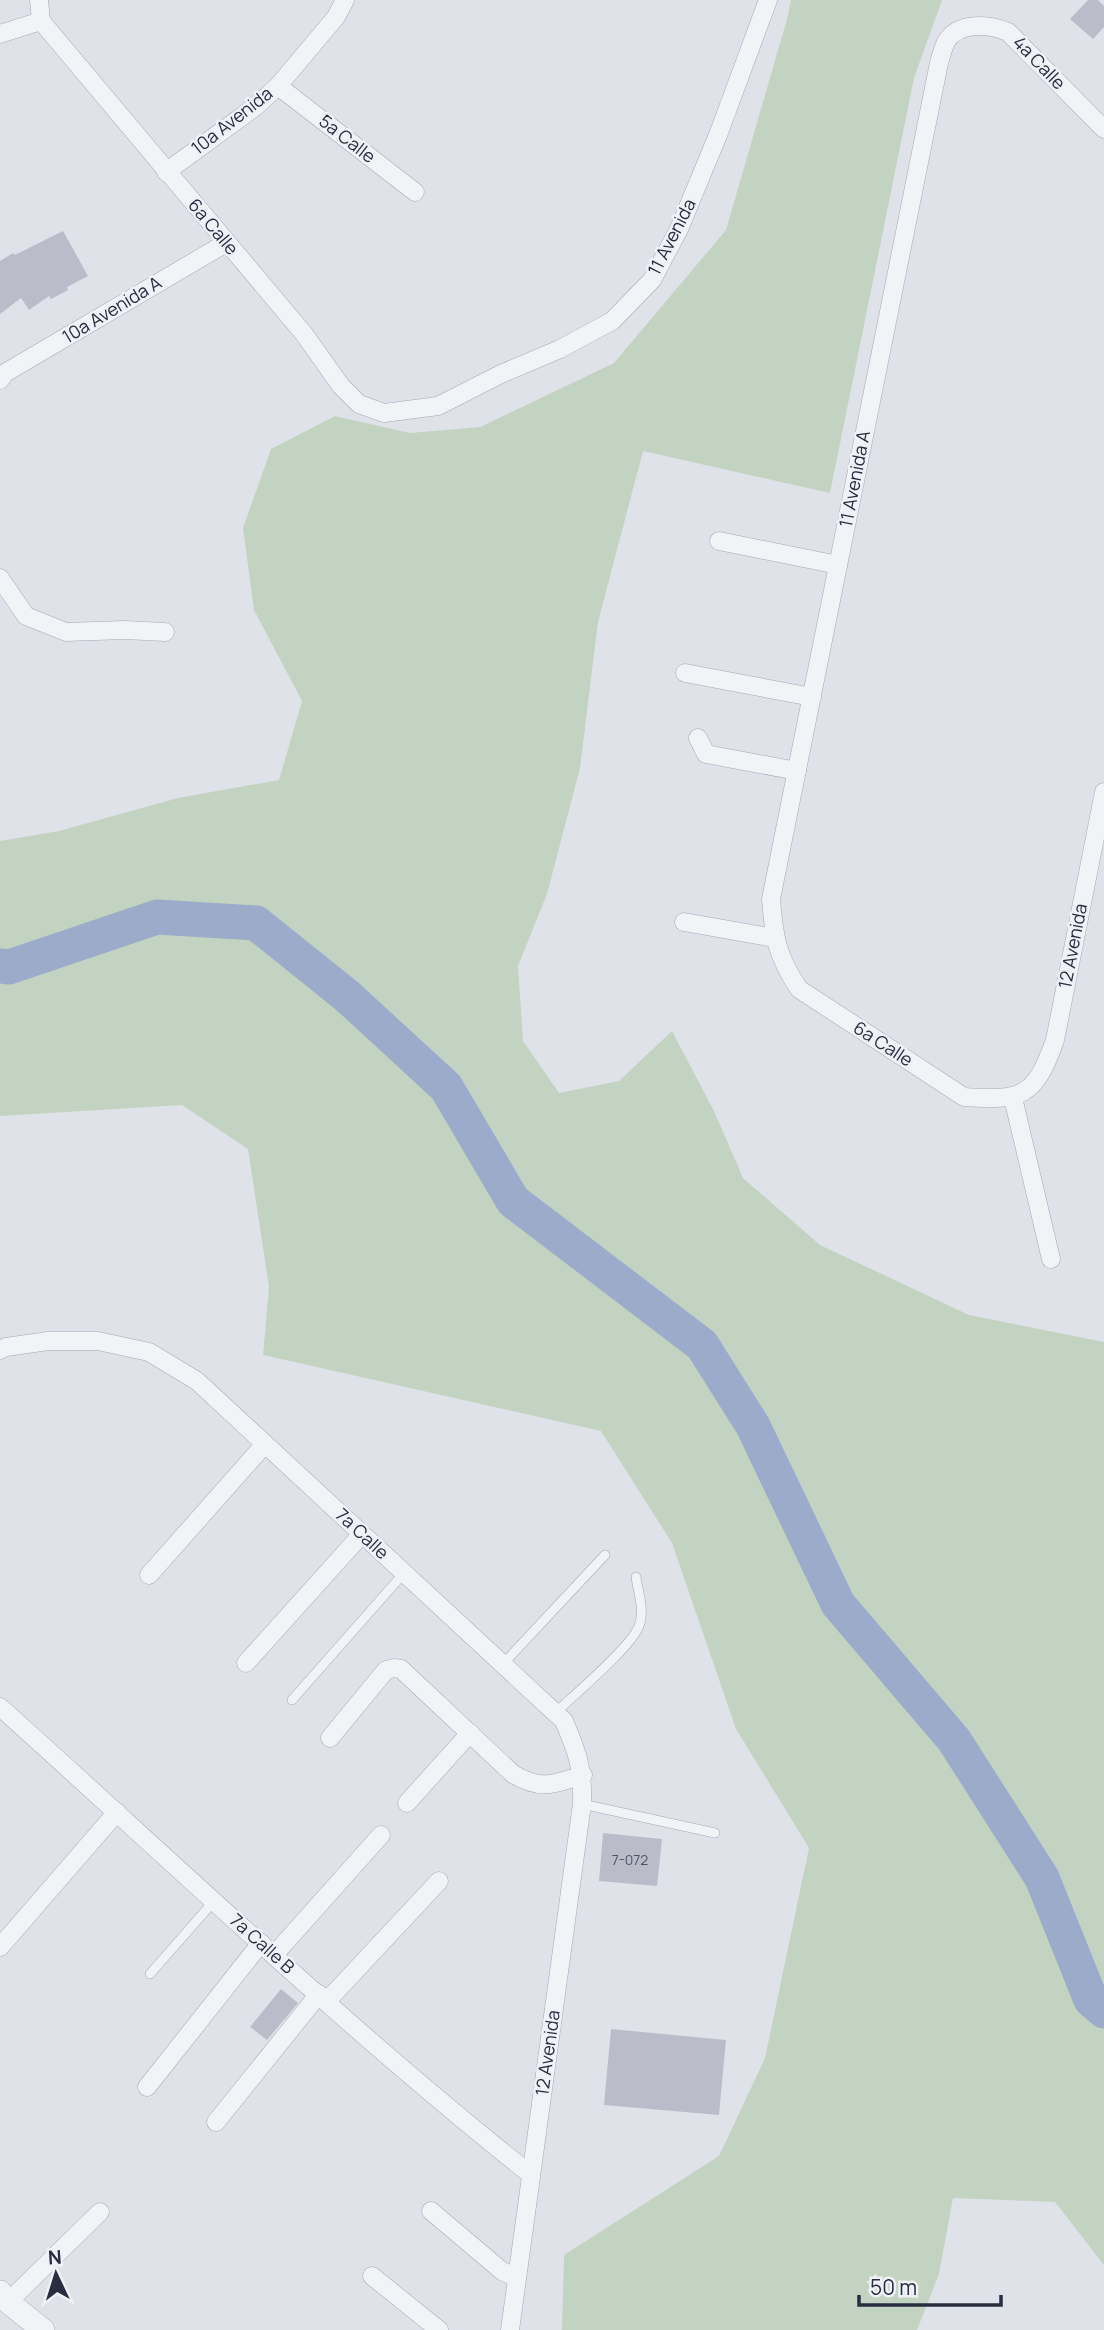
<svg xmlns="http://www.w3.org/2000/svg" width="1104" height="2330" font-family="Manrope,sans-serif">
<rect width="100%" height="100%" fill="#e0e2e9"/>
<!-- green -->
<path fill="#c3d3c1" d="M791,0H942L914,78L830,493L643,451L598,622L580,768L547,894L518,966L523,1041L559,1093L619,1081L672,1031L714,1111L743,1178L820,1245L969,1315L1104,1342V2265L1055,2202L953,2198L939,2274L917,2330H562L564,2255L719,2156L765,2058L809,1848L736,1729L672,1543L601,1431L263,1355L269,1287L248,1149L182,1105L0,1116V841L59,831L178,798L279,780L302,701L254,610L243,528L271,449L335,416L410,433L480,427L614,363L726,230L787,19Z"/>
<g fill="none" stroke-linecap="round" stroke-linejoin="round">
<!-- river -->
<path stroke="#9babc9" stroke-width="35" d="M0,966L9,967L157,917L256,923L347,996L446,1087L513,1201L702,1345L753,1426L838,1604L954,1740L1042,1878L1091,2000L1104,2011"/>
</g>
<!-- building -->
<g fill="#babdc9">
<path d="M1088,0H1098L1104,6V27L1093,39L1070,19Z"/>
<path d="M63,231L88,276L67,287L68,290L51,299L49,296L29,310L21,298L0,314V261L13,253L15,255Z"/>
<path d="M603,1833L662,1839L657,1886L599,1881Z"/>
<path d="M281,1989L298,2003L267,2040L250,2027Z"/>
<path d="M611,2029L726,2040L719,2115L604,2105Z"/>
</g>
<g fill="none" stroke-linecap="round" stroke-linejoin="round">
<defs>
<g id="service">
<path d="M503,1664L605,1555"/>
<path d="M292,1700L404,1573"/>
<path d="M555,1713C573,1696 632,1646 639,1626C645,1611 638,1592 636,1577"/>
<path d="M582,1804L715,1833"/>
<path d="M150,1974L214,1901"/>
</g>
<g id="minor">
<path d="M39,0L41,21"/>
<path d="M41,21L304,334L341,386L359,404L384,413L438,406L501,374L560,349L612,321L652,280L679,229L718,135L768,0"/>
<path d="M0,34L41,21"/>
<path d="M278,86L415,192"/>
<path d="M1104,129L1008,32C990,24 958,21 946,42C943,48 941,56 939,63L771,899C774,938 777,956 799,989L964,1097C1022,1101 1035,1097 1055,1040L1104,792"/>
<path d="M166,172L255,107L278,86L336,17L345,0"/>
<path d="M0,380L5,373L226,243"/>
<path d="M719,541L838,565"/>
<path d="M0,578L26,616L66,632L125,630L165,632"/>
<path d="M685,673L812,697"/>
<path d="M698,738L706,754L797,771"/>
<path d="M684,922L774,938"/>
<path d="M1013,1098L1051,1259"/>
<path d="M0,1350L6,1347L48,1341H98L149,1352L197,1381L564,1721C578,1754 583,1768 582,1804L510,2330"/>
<path d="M149,1575L265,1444"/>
<path d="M246,1663L362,1534"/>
<path d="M0,1707C175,1864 346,2028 530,2174"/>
<path d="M330,1738L386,1670L394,1668L401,1669L513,1774C542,1791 553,1784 583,1775"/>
<path d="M407,1803L470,1733"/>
<path d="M0,1947L117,1812"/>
<path d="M274,1955L381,1835"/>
<path d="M327,2001L439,1881"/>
<path d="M147,2087L261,1943"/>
<path d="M216,2122L319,1994"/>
<path d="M431,2211L502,2271L517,2278"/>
<path d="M372,2276L439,2330"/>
<path d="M8,2302L100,2212"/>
</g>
<path id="tertiary" d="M0,2292L8,2302L43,2330"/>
</defs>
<!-- service casing -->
<use href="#service" stroke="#a5a8b3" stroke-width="10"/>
<!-- minor casing -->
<use href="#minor" stroke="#a5a8b3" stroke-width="19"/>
<!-- tertiary casing -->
<use href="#tertiary" stroke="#a5a8b3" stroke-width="24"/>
<!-- service -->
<use href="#service" stroke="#f2f3f7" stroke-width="9"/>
<!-- minor -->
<use href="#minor" stroke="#f2f3f7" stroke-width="18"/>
<!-- tertiary -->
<use href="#tertiary" stroke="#f2f3f7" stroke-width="23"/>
</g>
<g text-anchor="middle" stroke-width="5" stroke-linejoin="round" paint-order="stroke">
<!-- number labels -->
<g font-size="14" fill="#4c5262">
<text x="630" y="1865">7-072</text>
</g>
<!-- street labels -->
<g font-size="18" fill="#282e40" stroke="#eff1f6">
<text transform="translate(1039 63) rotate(46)" y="6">4a Calle</text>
<text transform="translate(232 121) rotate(-38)" y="6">10a Avenida</text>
<text transform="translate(347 139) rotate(38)" y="6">5a Calle</text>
<text transform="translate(213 227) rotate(50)" y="6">6a Calle</text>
<text transform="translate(672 237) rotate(-63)" y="6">11 Avenida</text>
<text transform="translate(112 310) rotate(-31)" y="6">10a Avenida A</text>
<text transform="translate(855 479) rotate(-79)" y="6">11 Avenida A</text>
<text transform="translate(1073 946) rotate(-79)" y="6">12 Avenida</text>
<text transform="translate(883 1044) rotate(33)" y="6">6a Calle</text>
<text transform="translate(362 1534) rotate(43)" y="6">7a Calle</text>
<text transform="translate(262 1944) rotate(42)" y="6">7a Calle B</text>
<text transform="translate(548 2053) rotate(-82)" y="6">12 Avenida</text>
</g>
</g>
<!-- north arrow -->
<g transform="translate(56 2274) rotate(356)" stroke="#eff1f6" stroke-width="5" paint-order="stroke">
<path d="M0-5L12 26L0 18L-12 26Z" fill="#282e40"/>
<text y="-10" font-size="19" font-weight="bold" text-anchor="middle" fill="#282e40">N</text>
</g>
<!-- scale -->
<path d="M859 2295v10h142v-10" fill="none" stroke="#282e40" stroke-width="3.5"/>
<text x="870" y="2295" font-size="21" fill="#282e40" stroke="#eff1f6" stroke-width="5" paint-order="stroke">50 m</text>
</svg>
